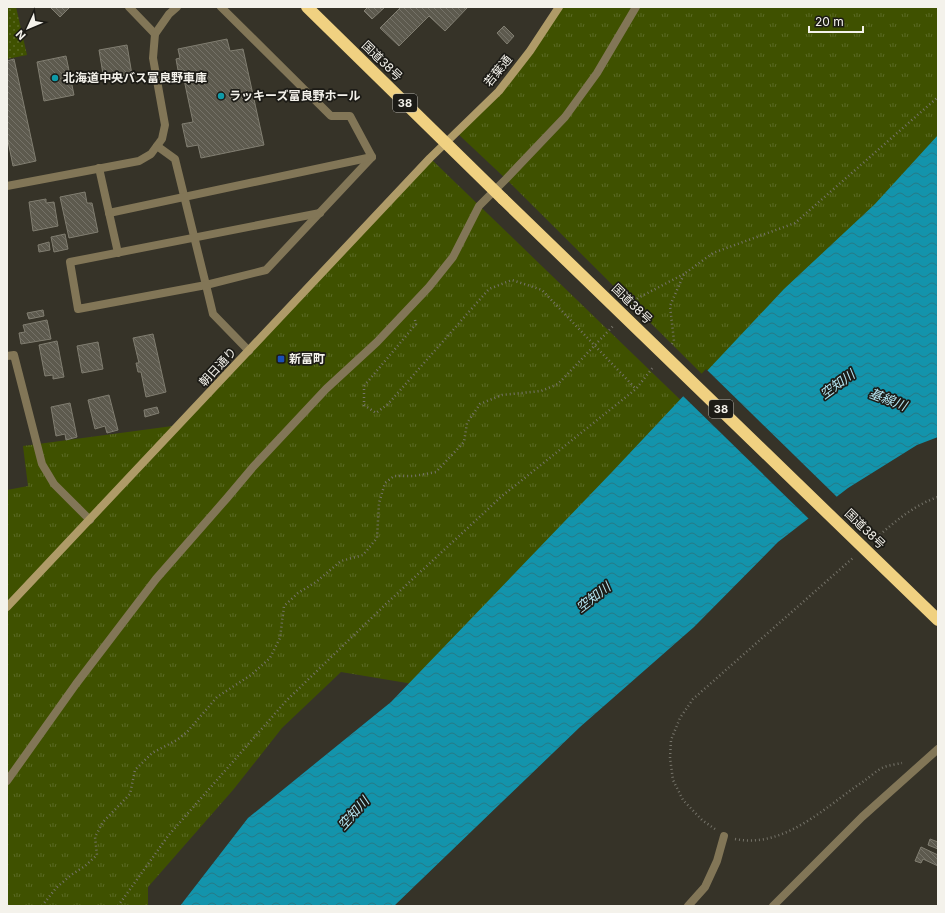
<svg xmlns="http://www.w3.org/2000/svg" width="945" height="913" font-family="Inter,'Noto Sans JP',sans-serif">
<defs>
<pattern id="grass-tufts" width="24" height="20" patternUnits="userSpaceOnUse"><rect width="24" height="20" fill="#3f5100"/><path d="M3 7l-1-3M5 7V3M7 7l1-3M15 17l-1-3M17 17v-4M19 17l1-3" fill="none" stroke="#5b6a25"/></pattern>
<pattern id="park-dots" width="8" height="8" patternUnits="userSpaceOnUse"><rect width="8" height="8" fill="#3f5100"/><path d="M2 2h.1M6 6h.1" fill="none" stroke="#5b6a25" stroke-width="1.8" stroke-linecap="round"/></pattern>
<pattern id="water-waves" width="16" height="10" patternUnits="userSpaceOnUse"><rect width="16" height="10" fill="#1394ac"/><path d="M0 5q4-4 8 0t8 0" fill="none" stroke="#267a88"/></pattern>
<pattern id="building-back-hatch" width="6" height="6" patternUnits="userSpaceOnUse"><rect width="6" height="6" fill="#5d5a4e"/><path d="M-1 5l2 2M0 0l6 6M5-1l2 2" fill="none" stroke="#757268"/></pattern>
</defs>
<rect width="100%" height="100%" fill="#363328"/>
<!-- grass -->
<g fill="url(#grass-tufts)">
<path d="M559,7H938V166L716,388L506,179L457,133L499,91Z"/>
<path d="M430,158L694,413L419,685L341,672L282,728L233,790L148,887V906H7V490L28,486L23,446L180,425Z"/>
</g>
<!-- park -->
<path fill="url(#park-dots)" d="M7,7H16L27,55L7,59Z"/>
<!-- water -->
<path fill="url(#water-waves)" d="M938,135V437L917,445L848,488L778,542L694,627L580,727L394,906H180L248,818L391,702L612,472L784,289L875,204Z"/>
<!-- pier -->
<path fill="#363328" d="M706,369L838,498L810,520L682,395Z"/>
<!-- building -->
<g fill="url(#building-back-hatch)" stroke="#817e71">
<path d="M50,7H70L60,17Z"/>
<path d="M368,7H385L372,19L364,11Z"/>
<path d="M401,7H468L445,31L429,16L399,46L380,28Z"/>
<path d="M504,26L514,36L507,44L497,33Z"/>
<path d="M227,39L230,51L243,49L264,145L201,158L198,145L187,147L182,124L193,122L182,70H178L176,59L180,58L178,49Z"/>
<path d="M127,45L132,75L104,80L99,50Z"/>
<path d="M66,56L74,95L44,101L37,62Z"/>
<path d="M14,59L36,161L13,166L7,136V61Z"/>
<path d="M85,192L87,203H92L98,232L69,238L60,197Z"/>
<path d="M46,199V203L54,202L58,226L33,231L29,202Z"/>
<path d="M65,234L68,249L54,252L51,237Z"/>
<path d="M49,242L50,250L39,252L38,245Z"/>
<path d="M43,310L44,316L29,319L27,313Z"/>
<path d="M47,320L51,339L21,344L19,333L25,332L23,325Z"/>
<path d="M153,334L166,392L146,397L141,372H138L136,363H139L133,338Z"/>
<path d="M57,341L64,377L53,379V375L45,376L39,345Z"/>
<path d="M98,342L103,369L82,373L77,346Z"/>
<path d="M109,395L118,430L107,433L105,426L95,429L88,400Z"/>
<path d="M70,403L77,437L66,440L65,434L56,436L51,407Z"/>
<path d="M157,407L159,413L145,417L144,410Z"/>
<path d="M930,839L938,842V849L928,845Z"/>
<path d="M921,847L938,855V866L923,859L921,863L915,861Z"/>
</g>
<g fill="none" stroke-linecap="round" stroke-linejoin="round">
<!-- path -->
<g stroke="#76746a" stroke-width="2.5" stroke-dasharray="1 3" stroke-linecap="butt">
<path d="M632,305L638,298L684,274"/>
<path d="M415,320L416,324L364,386V405L376,413L388,404L489,289L512,280L542,290L636,389"/>
<path d="M672,344L674,341L670,306L684,274L713,253L795,223L938,97"/>
<path d="M874,540C893,523 914,505 938,497"/>
<path d="M715,829L702,820L683,800L673,780L670,758L671,740L680,718L693,699L854,557"/>
<path d="M735,839C785,849 826,806 864,781C870,777 877,770 884,767C890,765 897,764 902,763"/>
<path d="M42,906L56,888L71,875L85,866L97,855L95,837L103,822L130,794L135,770L152,753L177,740L187,732L217,697L251,675L270,658L280,638L284,606L298,593L316,582L341,561L363,555L377,538L379,503L385,483L394,476H414L436,472L464,442L467,423L480,404L502,395L541,391L558,384L614,325"/>
<path d="M118,906L168,836L286,701L387,603L502,496L636,389L654,366"/>
</g>
<!-- lane -->
<g stroke="#827657" stroke-width="8">
<path d="M129,7L155,34"/>
<path d="M157,146L175,159L206,285L266,270L372,157L350,116H331L221,7"/>
<path d="M99,168L118,253"/>
<path d="M109,213L372,157"/>
<path d="M249,351L213,314L206,285L78,309L70,262L320,213"/>
<path d="M688,906L705,887L717,861L724,836"/>
</g>
<!-- street -->
<g stroke="#827657" stroke-width="8">
<path d="M7,186L139,161L151,154L162,139L165,125L153,58L155,34L169,14L177,7"/>
<path d="M7,356L14,355L42,464L54,484L90,520"/>
<path d="M7,781L76,684L156,579L227,498L253,467L326,389L377,342L429,287L453,257L479,206L506,179L565,117L597,73L636,7"/>
<path d="M773,906L862,817L938,749"/>
</g>
<!-- secondary -->
<path stroke="#af9b68" stroke-width="8" d="M7,607L430,158L499,91L530,51L559,7"/>
<!-- highway -->
<path stroke="#f0d181" stroke-width="12" d="M307,7L503,199"/>
<!-- highway-bridge -->
<path stroke="#f0d181" stroke-width="12" d="M503,199L938,620"/>
</g>
<!-- markers -->
<g fill="#0f9aa8" stroke="#1c1b16" stroke-width="1.5">
<circle cx="55" cy="78" r="4"/>
<circle cx="221" cy="96" r="4"/>
</g>
<rect fill="#1a4fb4" stroke="#1c1b16" stroke-width="1.5" x="277" y="355" width="8" height="8" rx="2"/>
<g text-anchor="middle" stroke-width="3.5" stroke-linejoin="round" paint-order="stroke">
<!-- shield labels -->
<g fill="#1c1b16" stroke="#b3b2ab" stroke-width="1">
<rect x="393" y="94" width="24" height="18" rx="3"/>
<rect x="709" y="400" width="24" height="18" rx="3"/>
</g>
<g font-size="11" font-weight="bold" fill="#f4f2eb">
<text x="405" y="107">38</text>
<text x="721" y="413">38</text>
</g>
<!-- street labels -->
<g font-size="12" fill="#f4f2eb" stroke="#1c1b16">
<text transform="translate(382 61) rotate(44)" y="4">国道38号</text>
<text transform="translate(498 71) rotate(-51)" y="4">若葉通</text>
<text transform="translate(632 304) rotate(44)" y="4">国道38号</text>
<text transform="translate(218 367) rotate(-47)" y="4">朝日通り</text>
<text transform="translate(865 529) rotate(44)" y="4">国道38号</text>
</g>
<!-- poi labels -->
<g font-size="12" font-weight="bold" fill="#f4f2eb" stroke="#1c1b16" text-anchor="start">
<text x="63" y="82">北海道中央バス富良野車庫</text>
<text x="229" y="100">ラッキーズ富良野ホール</text>
<text x="289" y="363">新富町</text>
</g>
<!-- water labels -->
<g font-size="13" font-style="italic" fill="#b6e8f5" stroke="#1c1b16">
<text transform="translate(837 384) rotate(-36)" y="5">空知川</text>
<text transform="translate(888 399) rotate(21)" y="5">基線川</text>
<text transform="translate(593 597) rotate(-38)" y="5">空知川</text>
<text transform="translate(353 813) rotate(-48)" y="5">空知川</text>
</g>
</g>
<!-- border -->
<rect width="945" height="913" fill="none" stroke="#f4f2eb" stroke-width="16"/>
<!-- north arrow -->
<g transform="translate(28 28) rotate(226)" stroke="#1c1b16" stroke-width="3" paint-order="stroke">
<path d="M0-3L7 15L0 10L-7 15Z" fill="#f4f2eb"/>
<text y="-6" font-size="11" font-weight="bold" text-anchor="middle" fill="#f4f2eb">N</text>
</g>
<!-- scale -->
<path d="M809 26v6h54v-6" fill="none" stroke="#f4f2eb" stroke-width="2"/>
<text x="815" y="26" font-size="12" fill="#f4f2eb" stroke="#1c1b16" stroke-width="3" paint-order="stroke">20 m</text>
</svg>
